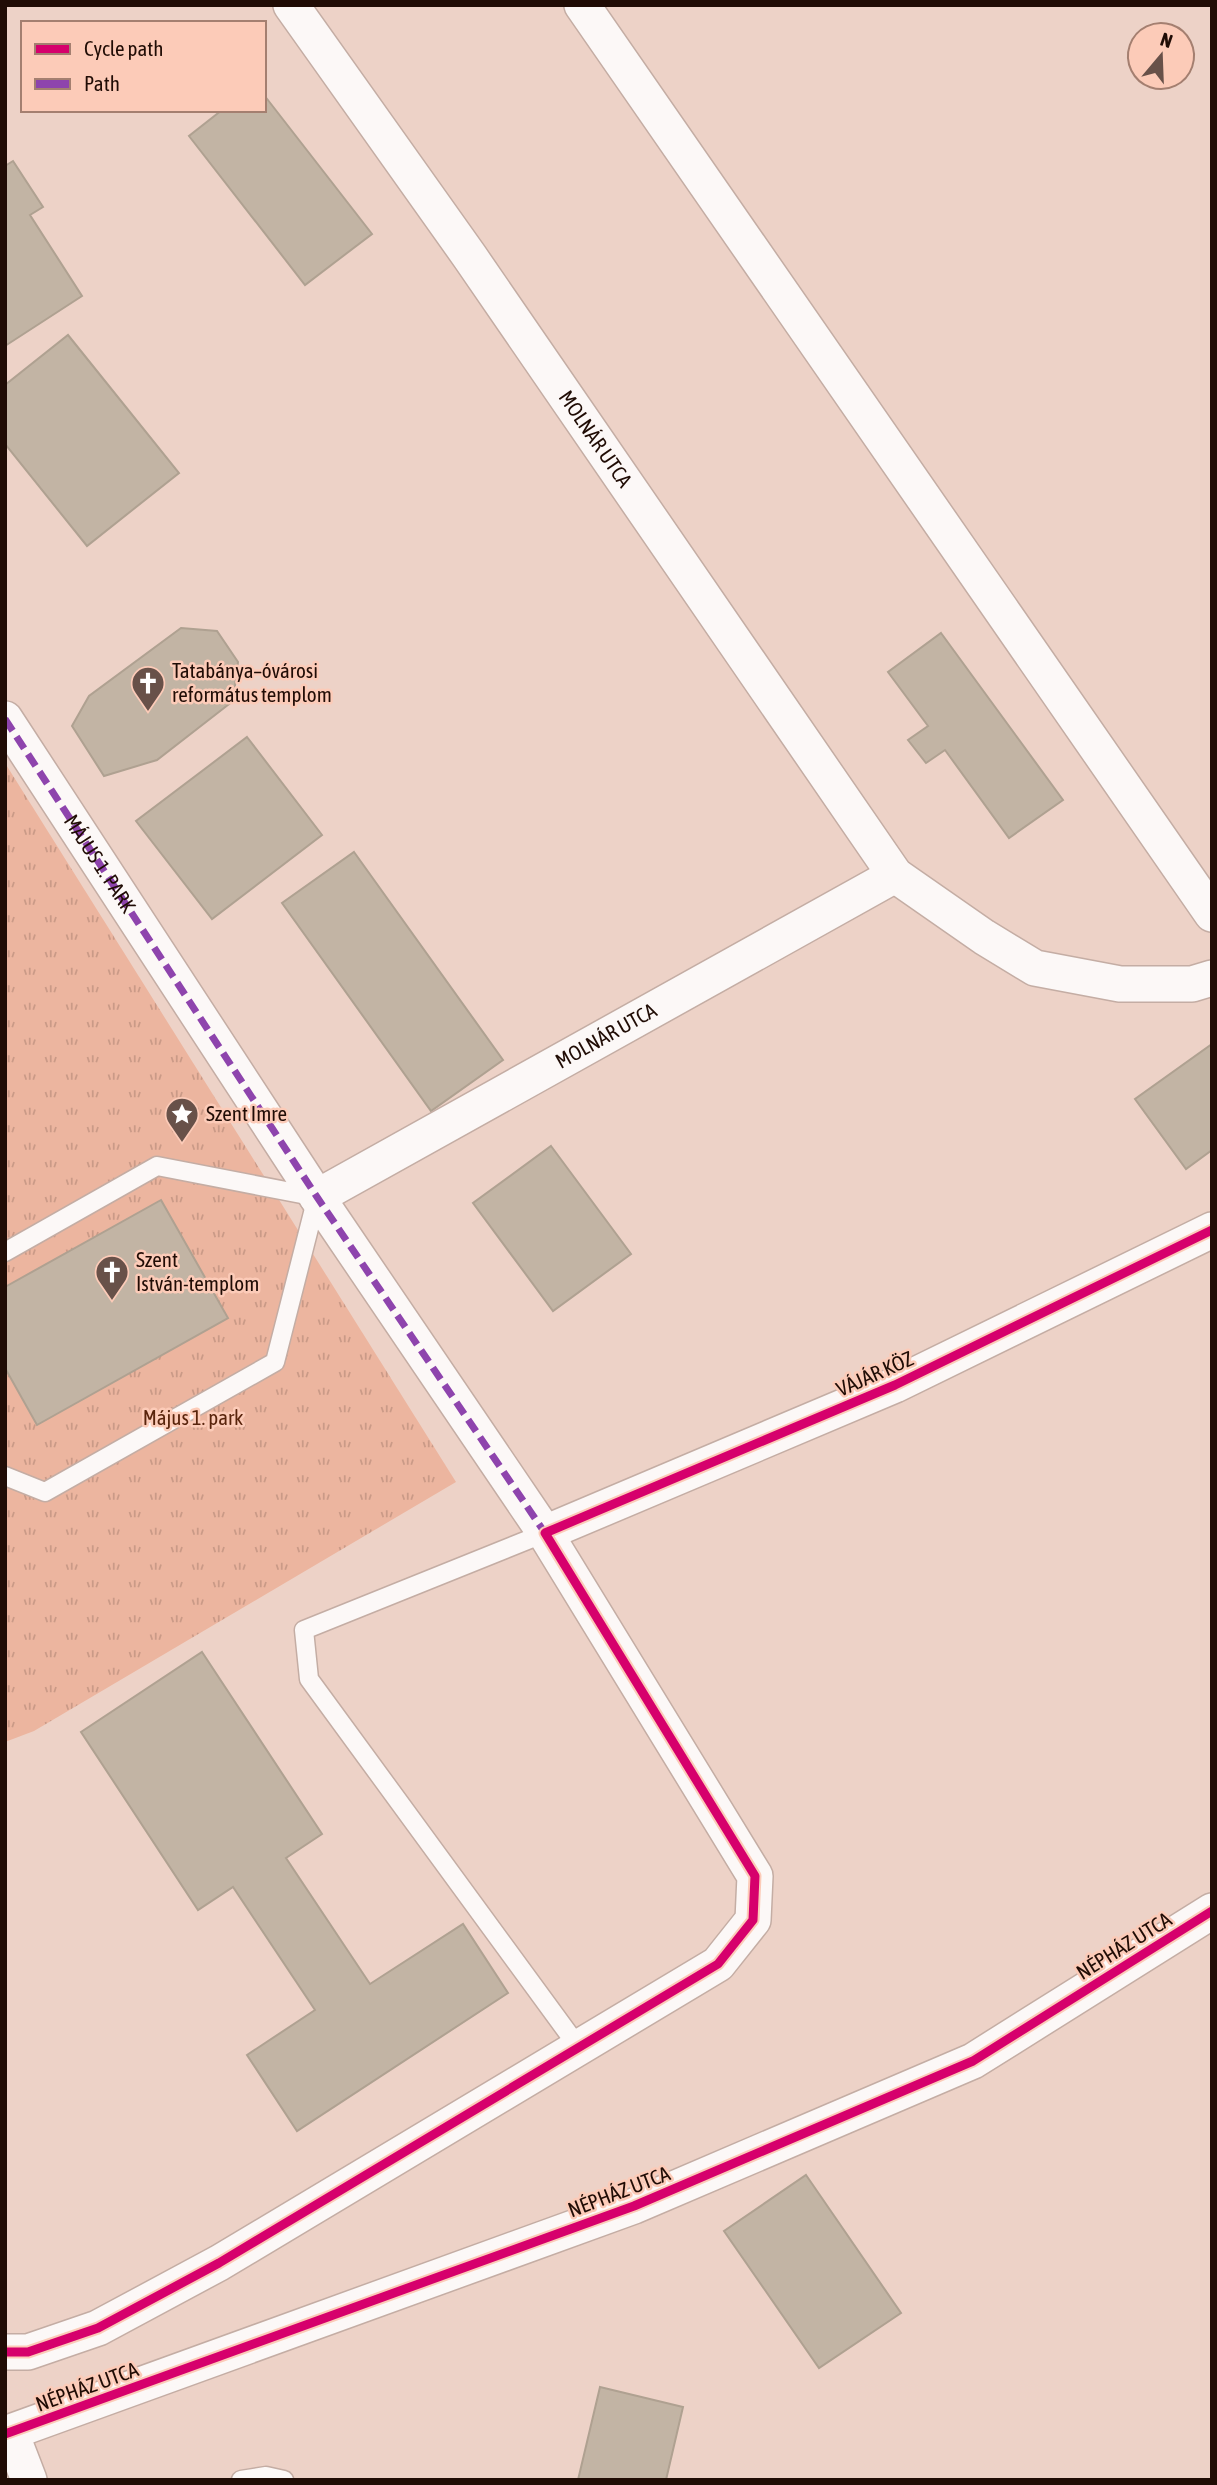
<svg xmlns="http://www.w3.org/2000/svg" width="1217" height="2485" font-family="'Asap Condensed',sans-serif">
<defs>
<pattern id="grass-tufts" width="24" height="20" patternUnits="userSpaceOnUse" patternTransform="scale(1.75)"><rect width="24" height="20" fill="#ecb59f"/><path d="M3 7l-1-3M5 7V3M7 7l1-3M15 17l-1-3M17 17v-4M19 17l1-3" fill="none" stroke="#ca9a87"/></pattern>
</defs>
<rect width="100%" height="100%" fill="#edd2c7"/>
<!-- grass -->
<path fill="url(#grass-tufts)" d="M5,763L456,1482L34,1731L5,1742Z"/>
<!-- building -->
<g fill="#c2b4a4" stroke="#afa191" stroke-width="2">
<path d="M264,95L372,234L305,285L189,136L222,110H264Z"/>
<path d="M13,161L43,207L30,215L82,296L5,346V166Z"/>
<path d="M68,335L179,473L87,546L5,444V385Z"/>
<path d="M181,628L217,631L238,662L233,701L157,760L104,776L72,726L89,696Z"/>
<path d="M941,633L1063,800L1009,838L945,750L926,763L908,740L928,726L888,672Z"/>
<path d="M247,737L322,835L212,919L136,821Z"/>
<path d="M354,852L503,1060L431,1111L282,903Z"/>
<path d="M1212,1044V1150L1186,1169L1135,1099Z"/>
<path d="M551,1146L631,1254L553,1311L473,1203Z"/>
<path d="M161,1200L228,1318L37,1425L5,1368V1287Z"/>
<path d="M202,1652L322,1834L286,1858L370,1984L463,1924L508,1993L297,2131L247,2055L315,2010L233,1887L198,1910L81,1732Z"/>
<path d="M806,2175L901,2313L819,2368L724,2231Z"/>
<path d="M600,2387L683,2407L666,2480H578Z"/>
</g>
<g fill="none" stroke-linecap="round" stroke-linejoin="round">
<defs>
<g id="lane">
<path d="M5,1252L157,1166L317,1197L275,1362L45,1492L5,1476"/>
<path d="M545,1533L304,1630L309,1679L579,2048"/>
<path d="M241,2480L266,2476L284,2480"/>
</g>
<g id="street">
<path id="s1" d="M291,5L470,257L895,875L984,937L1035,968L1120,984H1192L1212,978"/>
<path d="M582,5L1212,914"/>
<path d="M5,719L317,1197L545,1533L755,1876L753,1920L718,1964L219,2263L98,2328L28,2352H5"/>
<path id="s2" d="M317,1197L895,875"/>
<path d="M545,1533L895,1385L1212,1230"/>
<path d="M11,2433L29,2480"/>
<path d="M5,2434L634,2206L973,2061L1212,1911"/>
</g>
</defs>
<!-- lane casing -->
<use href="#lane" stroke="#c4ada4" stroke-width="21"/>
<!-- street casing -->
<use href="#street" stroke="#c4ada4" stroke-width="38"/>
<!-- lane -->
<use href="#lane" stroke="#fcf8f7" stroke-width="18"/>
<!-- street -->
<use href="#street" stroke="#fcf8f7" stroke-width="35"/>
<!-- quiet -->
<path stroke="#8e44ad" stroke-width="7" stroke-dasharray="14 7" stroke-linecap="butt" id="s3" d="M5,719L317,1197L545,1533"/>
<defs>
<g id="cycleway">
<path d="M5,2352H28L98,2328L219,2263L718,1964L753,1920L755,1876L545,1533L895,1385L1212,1230"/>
<path d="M5,2434L634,2206L973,2061L1212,1911"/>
</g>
</defs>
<!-- cycleway casing -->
<use href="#cycleway" stroke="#fccbb8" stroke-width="13"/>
<!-- cycleway -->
<use href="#cycleway" stroke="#d6006c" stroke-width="9"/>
</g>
<!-- icons -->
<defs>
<symbol id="church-pin" viewBox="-11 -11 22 30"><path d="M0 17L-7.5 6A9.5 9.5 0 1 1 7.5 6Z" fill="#685149" stroke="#fccbb8"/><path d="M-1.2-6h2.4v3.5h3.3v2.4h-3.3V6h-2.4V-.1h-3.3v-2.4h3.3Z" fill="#fff"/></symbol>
<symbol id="sight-pin" viewBox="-11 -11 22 30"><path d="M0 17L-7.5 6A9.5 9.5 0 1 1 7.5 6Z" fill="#685149" stroke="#fccbb8"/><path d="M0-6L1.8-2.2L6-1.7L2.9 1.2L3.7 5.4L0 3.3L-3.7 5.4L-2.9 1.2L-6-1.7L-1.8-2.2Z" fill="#fff"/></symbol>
</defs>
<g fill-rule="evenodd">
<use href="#church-pin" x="129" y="664" width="38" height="52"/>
<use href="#sight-pin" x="163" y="1095" width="38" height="52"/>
<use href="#church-pin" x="93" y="1253" width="38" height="52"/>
</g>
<g text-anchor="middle" stroke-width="5" stroke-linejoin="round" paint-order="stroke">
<!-- street labels -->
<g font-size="21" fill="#200c05" stroke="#fccbb8">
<text dy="7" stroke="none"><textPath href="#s1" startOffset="530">MOLNÁR UTCA</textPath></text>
<text dy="7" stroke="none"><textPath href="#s3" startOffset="173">MÁJUS 1. PARK</textPath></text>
<text dy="7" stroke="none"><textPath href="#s2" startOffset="331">MOLNÁR UTCA</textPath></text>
<text transform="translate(875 1374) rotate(-24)" y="7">VÁJÁR KÖZ</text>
<text transform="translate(1124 1946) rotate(-32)" y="7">NÉPHÁZ UTCA</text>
<text transform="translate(619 2192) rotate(-21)" y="7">NÉPHÁZ UTCA</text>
<text transform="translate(87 2387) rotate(-20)" y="7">NÉPHÁZ UTCA</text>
</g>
<!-- poi labels -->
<g font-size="21" fill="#200c05" stroke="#fccbb8" text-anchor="start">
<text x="172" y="678">Tatabánya–óvárosi<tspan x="172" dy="24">református templom</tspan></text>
<text x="206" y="1121">Szent Imre</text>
<text x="136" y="1267">Szent<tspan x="136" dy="24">István-templom</tspan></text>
</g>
<!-- park labels -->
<g font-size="21" fill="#59240c" stroke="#fccbb8">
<text x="193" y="1425">Május 1. park</text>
</g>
</g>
<!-- border -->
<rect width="1217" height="2485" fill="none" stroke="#200c05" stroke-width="14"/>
<!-- legend -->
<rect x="21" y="21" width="245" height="91" fill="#fccbb8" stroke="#a47f70" stroke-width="2"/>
<rect x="35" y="44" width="35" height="10" fill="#d6006c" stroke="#a47f70" stroke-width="2"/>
<text x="84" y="56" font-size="21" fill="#200c05">Cycle path</text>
<rect x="35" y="79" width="35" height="10" fill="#8e44ad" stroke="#a47f70" stroke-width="2"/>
<text x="84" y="91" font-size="21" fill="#200c05">Path</text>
<!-- north arrow -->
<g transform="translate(1161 56) rotate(19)"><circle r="33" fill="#fccbb8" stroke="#a47f70" stroke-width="2"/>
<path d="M0-5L12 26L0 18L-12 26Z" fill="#685149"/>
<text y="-10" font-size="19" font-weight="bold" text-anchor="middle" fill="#200c05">N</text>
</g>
</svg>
